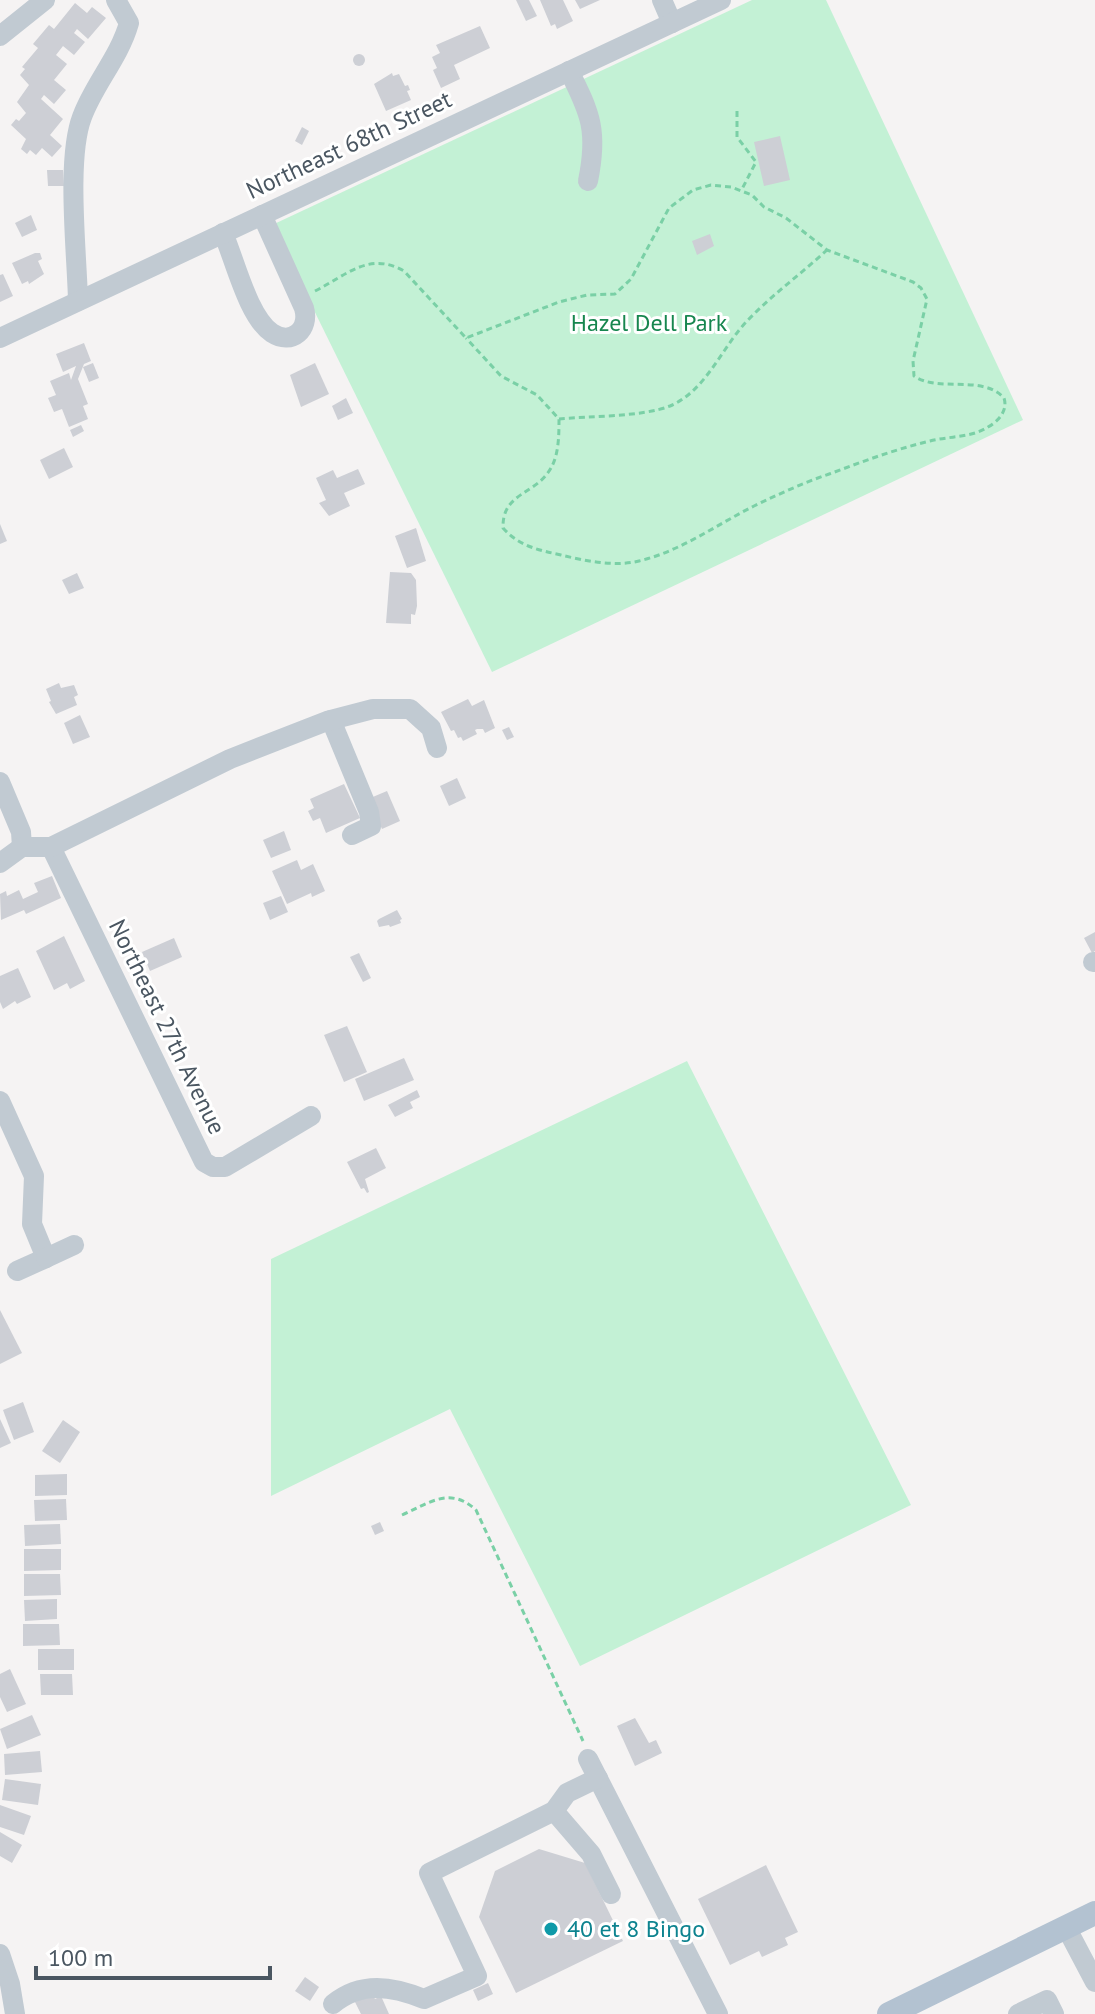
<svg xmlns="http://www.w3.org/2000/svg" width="1095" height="2014" font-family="'PT Sans',sans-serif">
<rect width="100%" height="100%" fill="#f5f3f3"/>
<!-- green -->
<g fill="#c3f1d5">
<path d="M752,0H826L1023,420L492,672L272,225Z"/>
<path d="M687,1061L911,1505L580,1666L450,1409L271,1496V1259Z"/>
</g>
<!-- building -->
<g fill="#cdcfd5">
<path d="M516,0H529L537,16L526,21Z"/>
<path d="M540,0H563L573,21L557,29L555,24L551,26Z"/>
<path d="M575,0H600L580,9Z"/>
<path d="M75,3L87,13L92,7L106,18L88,39L77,29L74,33L85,42L74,55L63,46L56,55L67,64L54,80L66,90L54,104L44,95L41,99L63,119L50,135L62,146L52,157L42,148L36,155L30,150L27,154L21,149L26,139L11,125L16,119L19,121L26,113L17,102L29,85L20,75L25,69L22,67L38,48L33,44L49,25L54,29Z"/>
<path d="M480,26L490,48L454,65L460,79L441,88L433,70L437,68L432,57L440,53L436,45Z"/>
<circle cx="359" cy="60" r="6"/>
<path d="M392,73L393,76L399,74L405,86L408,85L410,90L407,91L411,100L386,111L374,84Z"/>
<path d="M302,127L309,131L302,145L295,141Z"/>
<path d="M780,136L790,180L764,186L754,142Z"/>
<path d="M47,170H63L64,186H48Z"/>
<path d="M31,215L37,230L22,237L15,223Z"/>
<path d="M710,234L714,246L697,255L692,241Z"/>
<path d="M35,253H40L42,259L38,261L44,274L29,284L28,281L22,284L12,263Z"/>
<path d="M3,274L13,296L0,302V275Z"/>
<path d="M84,343L91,361L84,364L78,379L88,404L83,406L88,419L69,427L62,409L54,412L48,398L56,395L50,381L69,373L71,380L76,366L63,372L56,354Z"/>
<path d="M93,363L99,378L89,382L83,367Z"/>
<path d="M315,363L329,394L301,407L290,375Z"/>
<path d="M346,398L353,413L338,420L332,406Z"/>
<path d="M81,425L84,431L73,437L70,430Z"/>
<path d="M64,448L73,467L49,479L40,460Z"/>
<path d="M358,469L365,484L344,493L350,506L329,516L319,503L326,500L316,478L333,470L337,478Z"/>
<path d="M0,524L7,541L0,544Z"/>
<path d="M416,528L426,561L407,568L395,536Z"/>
<path d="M390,572L411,573L416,580L417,606L415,615L411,614V624L386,623Z"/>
<path d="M77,573L84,588L69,594L62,580Z"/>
<path d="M59,683L61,688L74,685L78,695L74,697L77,705L56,714L49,702L51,701L46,689Z"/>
<path d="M468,699L472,706L484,700L495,728L485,733L483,729H477L475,730L477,734L463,741L461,737L458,738L454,730L451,731L441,712Z"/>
<path d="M80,715L90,737L73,744L64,723Z"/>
<path d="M509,727L514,737L507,740L502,730Z"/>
<path d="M457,778L466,798L449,806L440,786Z"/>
<path d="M344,784L360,818L326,833L320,818L313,821L308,811L314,808L310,799Z"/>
<path d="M387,791L400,821L382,829L368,799Z"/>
<path d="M284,831L291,850L271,858L263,840Z"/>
<path d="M297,860L301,870L313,864L325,891L312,897L311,893L287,904L272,871Z"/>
<path d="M52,876L61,898L26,914L24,910L1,920L0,894L6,891L7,896L19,890L23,899L38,892L34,883Z"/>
<path d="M281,896L288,912L270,920L263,903Z"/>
<path d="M397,910L402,919L400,920L401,923L390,927L389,925L379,927L377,921L379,919Z"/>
<path d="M1095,932V951L1092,953L1084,938Z"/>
<path d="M64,936L85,981L70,989L67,983L54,990L36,951Z"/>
<path d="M174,938L182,957L150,971L142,952Z"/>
<path d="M359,953L371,978L363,982L350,957Z"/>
<path d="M18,968L31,997L17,1004L15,1001L3,1009L0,1002V976Z"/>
<path d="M347,1026L367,1072L344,1082L324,1035Z"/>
<path d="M404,1058L414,1080L364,1101L355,1079Z"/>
<path d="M417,1090L420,1097L410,1102L413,1108L395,1117L388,1105Z"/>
<path d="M376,1148L386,1168L365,1179L369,1192L367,1193L364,1188L361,1189L347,1162Z"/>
<path d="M0,1310L22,1353L0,1364Z"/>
<path d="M23,1402L34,1432L14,1440L3,1410Z"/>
<path d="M0,1419L11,1443L0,1448Z"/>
<path d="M63,1420L80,1432L60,1463L42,1451Z"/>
<path d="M67,1474V1495L35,1496V1475Z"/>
<path d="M66,1499L67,1520L35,1521L34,1500Z"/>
<path d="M380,1522L384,1531L375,1535L371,1526Z"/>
<path d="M60,1524L61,1544L25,1546L24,1525Z"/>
<path d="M24,1549H61V1570L24,1571Z"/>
<path d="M24,1574H60L61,1595L24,1596Z"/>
<path d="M57,1599V1619L25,1621L24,1600Z"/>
<path d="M23,1624H59L60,1645L23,1646Z"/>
<rect x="38" y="1649" width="36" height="21"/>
<path d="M10,1669L26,1704L7,1712L0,1697V1674Z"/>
<path d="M40,1674H72L73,1695H41Z"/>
<path d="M32,1715L41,1735L7,1749L0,1729Z"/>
<path d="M635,1718L649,1743L656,1740L662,1753L635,1766L617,1726Z"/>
<path d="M40,1751L42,1772L5,1775L4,1754Z"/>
<path d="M5,1779L41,1784L38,1805L2,1800Z"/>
<path d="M0,1805L31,1816L24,1835L0,1827Z"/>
<path d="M0,1832L22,1845L12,1863L0,1856Z"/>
<path d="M539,1849L585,1863L623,1941L516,1993L479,1917L495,1871Z"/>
<path d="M766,1865L798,1932L785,1938L788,1945L762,1957L759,1951L730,1965L698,1899Z"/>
<path d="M305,1977L319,1987L310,2001L295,1991Z"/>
<path d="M488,1983L493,1994L478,2001L473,1990Z"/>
<path d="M372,1993L375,1999L381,1996L389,2014H361L355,2002Z"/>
</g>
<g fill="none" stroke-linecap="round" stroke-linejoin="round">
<!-- path -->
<g stroke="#7ad0a6" stroke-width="3" stroke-dasharray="6 4" stroke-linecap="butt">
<path d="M737,111V137L756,162L741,191"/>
<path d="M315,291C347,275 369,251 404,271L466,338L559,302L587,295L615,294L631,279L669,208L693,190L711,185L731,187L752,195L764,207L786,218L827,250L913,282L921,288L927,299L913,361L914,376C939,393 982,374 1004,398C1008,410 999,421 988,427C971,438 949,436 930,441C896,449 864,461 832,473C805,482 779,494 754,506C716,525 681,551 639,561C614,567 586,561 561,555C538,550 519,546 503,528C502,492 536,495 551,468C559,454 559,434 559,419L537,395L501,376L466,338"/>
<path d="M559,419C590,416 642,417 670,406C707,390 721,348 748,320C773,294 801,274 827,250"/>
<path d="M402,1515C429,1503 450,1486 476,1510L583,1741"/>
</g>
<!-- minor -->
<g stroke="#c1cad2" stroke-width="20">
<path d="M662,0L672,23"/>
<path d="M0,36L45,0"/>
<path d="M569,71C591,114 598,132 588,181"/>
<path d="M223,233C235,260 248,317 272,333C292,346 310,329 304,308L262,215"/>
<path d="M78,301C77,254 66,159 82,117C94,84 119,58 129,23L116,0"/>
<path d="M0,338L721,0"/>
<path d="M331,720L369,812L371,826L352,835"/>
<path d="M0,782L21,832L22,847"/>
<path d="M51,847L204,1162L213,1167H225L311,1116"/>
<path d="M0,863L22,847H51L230,759L327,721L373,709H410L431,728L437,748"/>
<path d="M1093,962H1095"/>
<path d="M0,1101L34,1176L32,1224L46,1258L17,1271"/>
<path d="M46,1258L74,1245"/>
<path d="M588,1759L718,2014"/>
<path d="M554,1811L591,1854L611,1894"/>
<path d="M1066,1927L1095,1982"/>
<path d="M0,1954L10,1984L15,2014"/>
<path d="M333,2004C361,1981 392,1986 424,1999L477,1976L429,1873L554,1811L567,1793L598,1778"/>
<path d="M1018,2014L1047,2000L1054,2014"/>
</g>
<!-- major -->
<path stroke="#b3c2d1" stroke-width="24" d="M889,2014L1095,1913"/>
</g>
<!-- markers -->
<circle fill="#0f9aa8" stroke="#fff" stroke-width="3" cx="551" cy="1929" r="8"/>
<g text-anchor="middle" stroke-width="6" stroke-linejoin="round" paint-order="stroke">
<!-- street labels -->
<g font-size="24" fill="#4a5661" stroke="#fff">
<text transform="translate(349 145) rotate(-25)" y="8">Northeast 68th Street</text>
<text transform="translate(167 1027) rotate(64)" y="8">Northeast 27th Avenue</text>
</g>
<!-- park labels -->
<g font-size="24" fill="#17864f" stroke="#fff">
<text x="649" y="331">Hazel Dell Park</text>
</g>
<!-- culture labels -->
<g font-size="24" fill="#0d838f" stroke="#fff" text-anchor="start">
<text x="567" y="1937">40 et 8 Bingo</text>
</g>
</g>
<!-- scale -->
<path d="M36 1966v12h234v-12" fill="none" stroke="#4a5661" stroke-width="4"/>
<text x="48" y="1966" font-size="24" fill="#4a5661" stroke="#ffffff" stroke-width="6" paint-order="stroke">100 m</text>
</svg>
